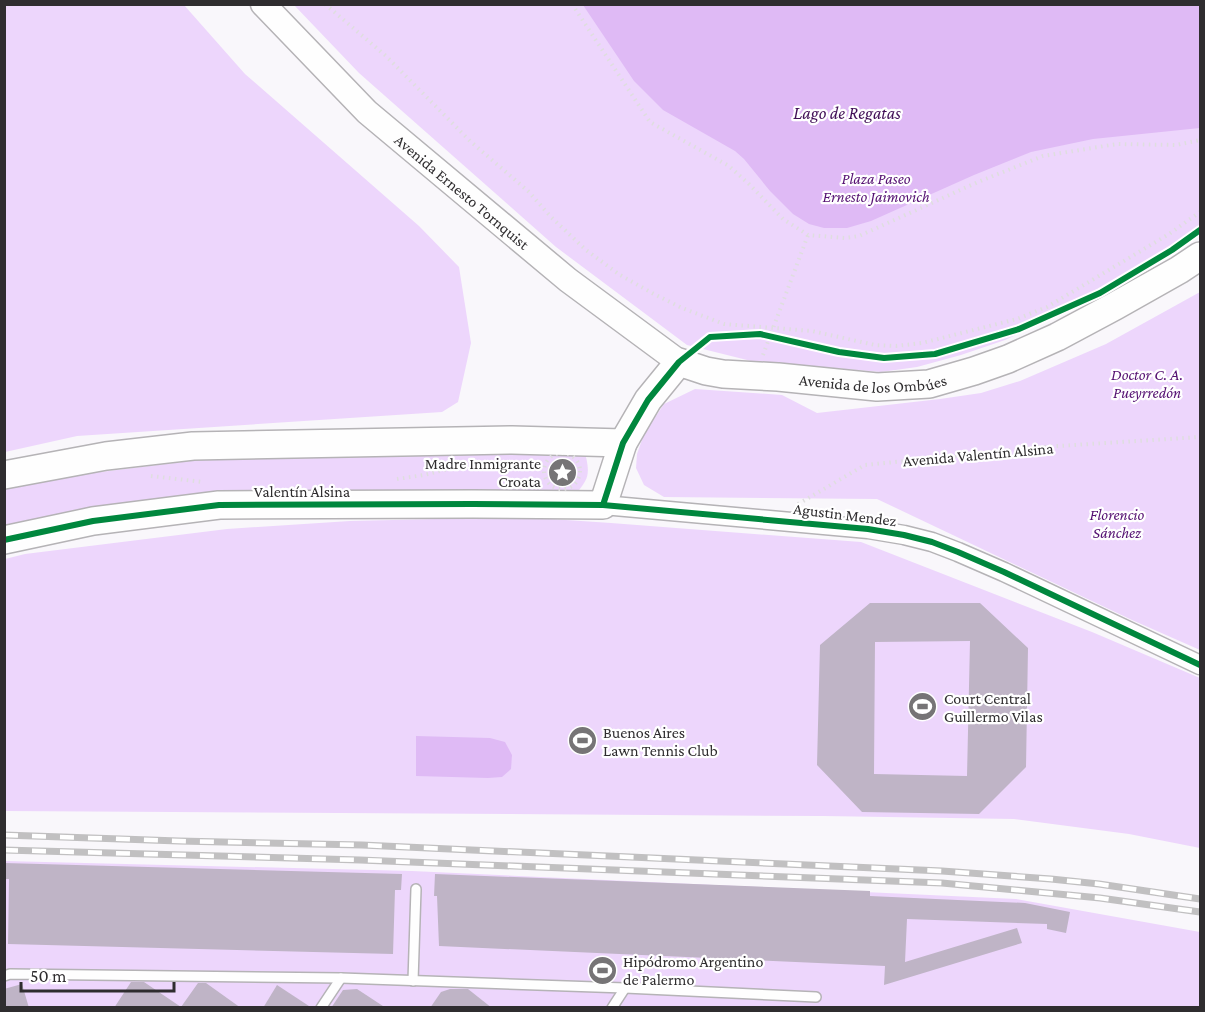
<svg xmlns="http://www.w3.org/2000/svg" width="1205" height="1012" font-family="'Crimson Pro',serif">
<rect width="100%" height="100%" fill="#f9f7fb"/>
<!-- green -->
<g fill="#edd6fc">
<path d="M4,5H184L245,74L419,226L459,267L471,343L458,402L442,412L77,436L5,452Z"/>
<path d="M294,5H1200V235L1176,252L1114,289L1005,340L961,355L917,367L881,372L810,366L763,364L687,345L556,247L359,73Z"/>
<path d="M1200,292V650L1132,620L877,499L664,497L644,485L636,468L637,454L644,434L664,404L695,389L782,395L817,413L940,399L981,393L1020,381L1106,344Z"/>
<path d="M565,450L575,451L586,457C590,475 588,479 576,494L5,531V489L92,473L207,459Z"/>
<path d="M521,517L611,523L861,542L1092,632L1200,678V848L1129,834L1014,819L823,816L5,811V559L25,554L227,529L350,521Z"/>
<path d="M5,861L412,871L1016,899L1200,932V1007L5,1008Z"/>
</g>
<!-- water -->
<g fill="#dfbaf5">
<path d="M583,5H1200V128L1093,139L1031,152L974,175L871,221L847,228H824L809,224L793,214L770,191L744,159L735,151L663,110L634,81Z"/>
<path d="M416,736L490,738L505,742L512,755L511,769L502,777L488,778L416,776Z"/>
</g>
<!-- building -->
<g fill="#bfb4c6" fill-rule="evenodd">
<path d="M870,603H980L1028,648L1026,767L979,814L862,812L817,765L820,645ZM970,641L967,776L874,774L875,642Z"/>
<path d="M4,863L402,874L401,890H395L393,954L8,944L9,879H4Z"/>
<path d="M435,874L870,891V896L1025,903L1070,912L1066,933L1047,929V924L907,919L905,962L1017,928L1022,943L884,985L885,966L439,946L437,896H434Z"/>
<path d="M131,982H144L181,1007L198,983H206L241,1008H114Z"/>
<path d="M22,984L29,1008H4V989Z"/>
<path d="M277,985L312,1008H263Z"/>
<path d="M357,989L386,1008H331L343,990Z"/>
<path d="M450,989H468L492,1008H430L441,992Z"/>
</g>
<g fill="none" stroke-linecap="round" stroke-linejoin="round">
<defs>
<g id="service">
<path d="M4,976L10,974L341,978L625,988L816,997"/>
<path d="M413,981L416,889"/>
<path d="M321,1008L341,978"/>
<path d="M612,1008L625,988"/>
</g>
<path id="minor" d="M603,505L868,529L904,535L932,542L958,552L1004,572L1200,665"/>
<g id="tertiary">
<path id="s1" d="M263,4L367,112L568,280L679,362"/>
</g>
<g id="secondary">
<path d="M4,475L106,456L193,446L512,440L623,443"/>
<path id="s2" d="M4,540L93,521L219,505L473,504L603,505L623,443L648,400L679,362L706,371L723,374L778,377L877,387L929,384L974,371L1008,359L1057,337L1115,306L1179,270L1200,256"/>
</g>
</defs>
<!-- service casing -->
<use href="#service" stroke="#b5b3b6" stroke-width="12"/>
<!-- minor casing -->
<use href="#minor" stroke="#b5b3b6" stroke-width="21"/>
<!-- tertiary casing -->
<use href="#tertiary" stroke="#b5b3b6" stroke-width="27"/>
<!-- secondary casing -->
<use href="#secondary" stroke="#b5b3b6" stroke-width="30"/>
<!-- path -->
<g stroke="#dfdedf" stroke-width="4" stroke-dasharray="1.5 4.5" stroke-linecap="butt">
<path d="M325,4L386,56L470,141L528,191L551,217L586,250L620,275L654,294L682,308L724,324L812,331L875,345L896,346L922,343L1017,319L1047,307L1169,234L1200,212"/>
<path d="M572,4L650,122L729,166L748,183L783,219L808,235L845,238L859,236L978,182L1043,156L1117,144L1176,145L1200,140"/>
<path d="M763,355L808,235"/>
<circle cx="562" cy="471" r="18"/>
<path d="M151,476L203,482"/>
<path d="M397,479L424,475L460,466"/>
<path d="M798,504L865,465L1043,447L1200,437"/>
</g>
<!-- service -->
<use href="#service" stroke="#fefefe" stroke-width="9"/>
<!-- minor -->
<use href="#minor" stroke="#fefefe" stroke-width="18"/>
<!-- tertiary -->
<use href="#tertiary" stroke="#fefefe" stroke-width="24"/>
<!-- secondary -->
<use href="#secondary" stroke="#fefefe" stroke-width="27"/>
<defs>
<g id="rail">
<path d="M4,835L179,841L362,845L942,871L1051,879L1099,884L1200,899"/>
<path d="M4,850L360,860L942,883L1100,898L1200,912"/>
</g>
</defs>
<!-- rail casing -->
<use href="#rail" stroke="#c1c0c1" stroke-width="7"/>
<!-- rail -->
<use href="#rail" stroke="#fff" stroke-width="4.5" stroke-dasharray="14" stroke-linecap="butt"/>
<defs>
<g id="cycleway">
<path d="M603,505L623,443L648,400L679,362L710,337L760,334L839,352L884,358L935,354L1019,329L1100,293L1172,250L1200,230"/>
<path d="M4,540L93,521L219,505L473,504L603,505L868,529L904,535L932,542L958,552L1004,572L1200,665"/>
</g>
</defs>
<!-- cycleway casing -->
<use href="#cycleway" stroke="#fff" stroke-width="10"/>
<!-- cycleway -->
<use href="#cycleway" stroke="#00873e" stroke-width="6"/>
</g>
<!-- icons -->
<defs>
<symbol id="sight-disc" viewBox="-11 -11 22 22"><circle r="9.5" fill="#767476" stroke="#fff"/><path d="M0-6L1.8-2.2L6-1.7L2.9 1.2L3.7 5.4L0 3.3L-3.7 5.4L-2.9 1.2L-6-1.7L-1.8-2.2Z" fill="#fff"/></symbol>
<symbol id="stadium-disc" viewBox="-11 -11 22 22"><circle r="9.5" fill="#767476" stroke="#fff"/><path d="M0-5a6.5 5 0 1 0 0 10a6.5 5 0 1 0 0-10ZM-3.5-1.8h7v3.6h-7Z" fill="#fff"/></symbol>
</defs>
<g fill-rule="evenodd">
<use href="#sight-disc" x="546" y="456" width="33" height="33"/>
<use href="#stadium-disc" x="906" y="690" width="33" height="33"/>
<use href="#stadium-disc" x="566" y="724" width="33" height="33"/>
<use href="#stadium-disc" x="586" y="954" width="33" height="33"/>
</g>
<g text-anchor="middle" stroke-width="4.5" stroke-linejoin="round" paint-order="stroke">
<!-- park labels -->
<g font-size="16" font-style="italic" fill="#551172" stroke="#fff">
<text x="876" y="184">Plaza Paseo<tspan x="876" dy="18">Ernesto Jaimovich</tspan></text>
<text x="1147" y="380">Doctor C. A.<tspan x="1147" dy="18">Pueyrredón</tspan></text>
<text x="1117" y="520">Florencio<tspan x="1117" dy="18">Sánchez</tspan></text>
</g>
<!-- street labels -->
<g font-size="16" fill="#2f2d2f" stroke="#fff">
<text dy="6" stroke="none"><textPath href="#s1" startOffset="274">Avenida Ernesto Tornquist</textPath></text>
<text dy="6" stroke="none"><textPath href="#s2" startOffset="962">Avenida de los Ombúes</textPath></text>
<text transform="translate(978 454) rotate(-5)" y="6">Avenida Valentín Alsina</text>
<text x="302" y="497">Valentín Alsina</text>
<text transform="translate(845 514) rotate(7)" y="6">Agustin Mendez</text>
</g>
<!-- poi labels -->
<g font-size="16" fill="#2f2d2f" stroke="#fff" text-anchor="start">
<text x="541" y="469" text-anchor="end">Madre Inmigrante<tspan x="541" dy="18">Croata</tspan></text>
<text x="944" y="704">Court Central<tspan x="944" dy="18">Guillermo Vilas</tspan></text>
<text x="603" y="738">Buenos Aires<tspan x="603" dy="18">Lawn Tennis Club</tspan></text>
<text x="623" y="967">Hipódromo Argentino<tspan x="623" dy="18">de Palermo</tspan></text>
</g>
<!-- water labels -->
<g font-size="18" font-style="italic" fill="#410f57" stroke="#fff">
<text x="847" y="119">Lago de Regatas</text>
</g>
</g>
<!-- border -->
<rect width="1205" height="1012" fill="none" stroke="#2f2d2f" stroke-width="12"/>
<!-- scale -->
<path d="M21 982v9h153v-9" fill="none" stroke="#2f2d2f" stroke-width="3"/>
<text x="30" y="982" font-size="18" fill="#2f2d2f" stroke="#ffffff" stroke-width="4.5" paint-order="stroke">50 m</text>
</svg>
